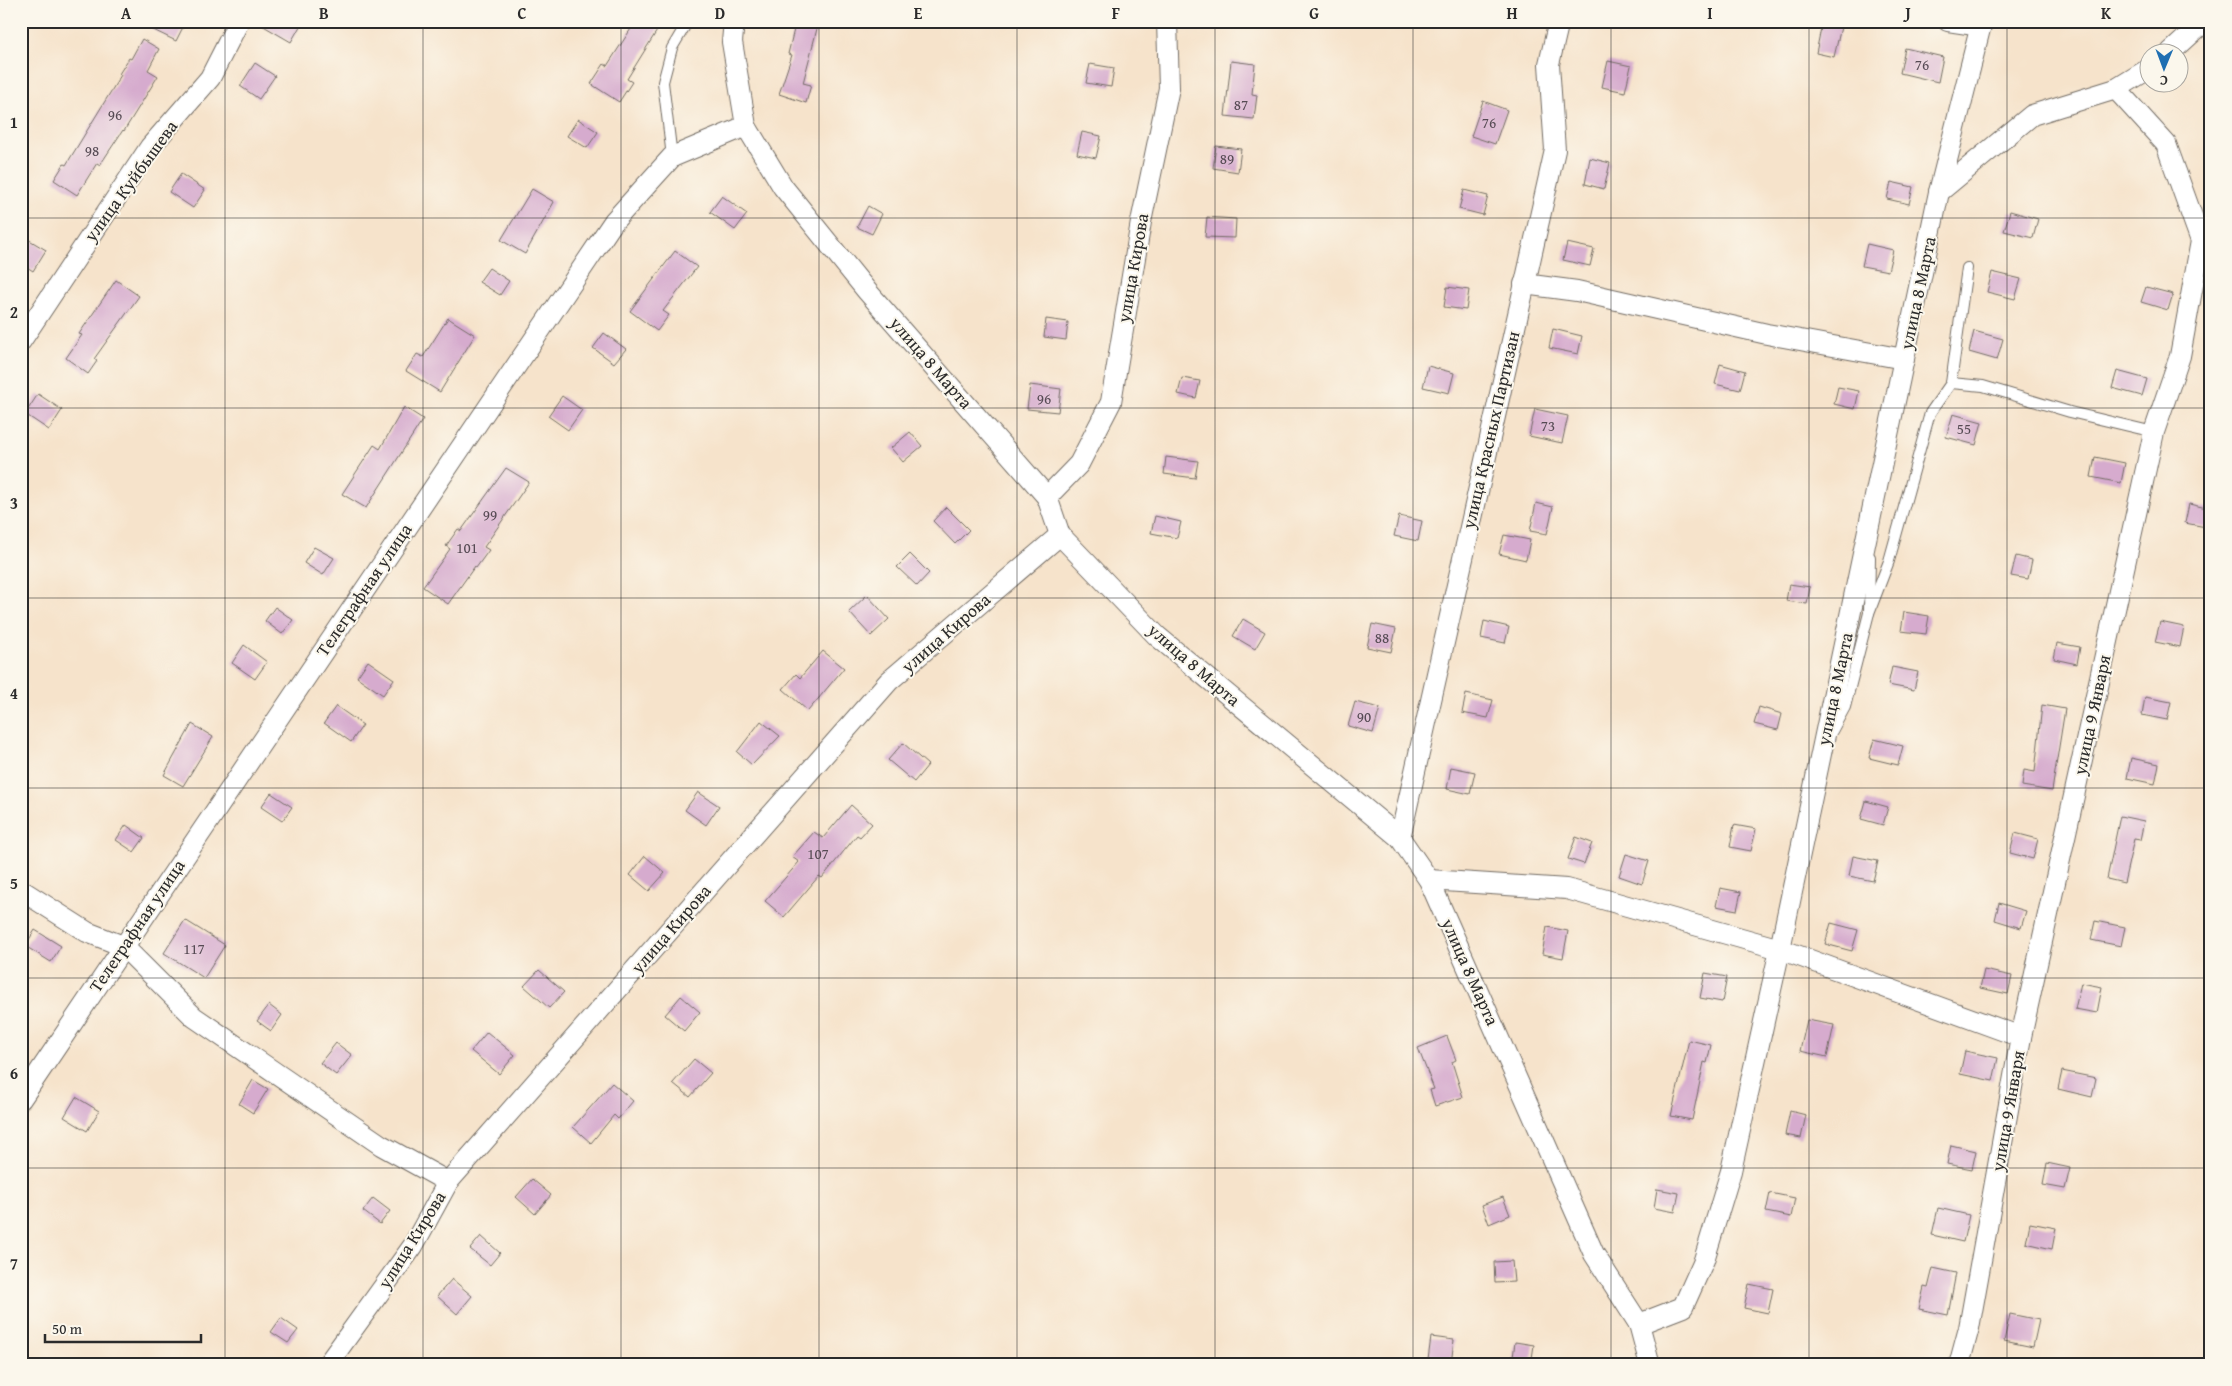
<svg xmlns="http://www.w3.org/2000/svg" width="2232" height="1386" font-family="'Gentium Book Plus',serif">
<rect width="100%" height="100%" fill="#fbf7ec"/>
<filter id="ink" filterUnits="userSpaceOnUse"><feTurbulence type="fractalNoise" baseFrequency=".02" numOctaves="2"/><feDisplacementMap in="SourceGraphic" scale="10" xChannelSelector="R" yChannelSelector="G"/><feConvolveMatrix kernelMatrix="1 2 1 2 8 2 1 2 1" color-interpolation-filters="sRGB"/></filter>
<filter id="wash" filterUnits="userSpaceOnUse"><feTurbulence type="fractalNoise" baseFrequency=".0096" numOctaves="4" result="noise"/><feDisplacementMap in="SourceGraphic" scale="20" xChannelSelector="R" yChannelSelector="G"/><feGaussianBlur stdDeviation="1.12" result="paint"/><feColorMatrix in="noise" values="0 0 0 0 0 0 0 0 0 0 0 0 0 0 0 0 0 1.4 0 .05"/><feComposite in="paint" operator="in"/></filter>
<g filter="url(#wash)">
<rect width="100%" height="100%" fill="#f6e3cb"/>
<g id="blocks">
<!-- building -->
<g fill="#d6abce">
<path d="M135,21H186L176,41Z"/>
<path d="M255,21H303L291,42Z"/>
<path d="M636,21H663L627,79L632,82L619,102L591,84L604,64L607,66Z"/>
<path d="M796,21H819L803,83L811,85L806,103L779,94L792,55L788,54Z"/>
<path d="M1822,23L1841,27L1834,57L1816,53Z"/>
<path d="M142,39L159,49L148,70L158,76L124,131L123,130L100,165L97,163L77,195L54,180L64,164L66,165L121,75L119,74L129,58L131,59Z"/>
<path d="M1905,48L1943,57L1938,82L1900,73Z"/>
<path d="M1231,61L1255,64L1252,94L1257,95L1254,119L1225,116Z"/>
<path d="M1608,61L1631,66L1625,92L1602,87Z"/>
<path d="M255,63L275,76L259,99L240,86Z"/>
<path d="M1090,64L1114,68L1111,87L1086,83Z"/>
<path d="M1483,101L1507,110L1495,144L1471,136Z"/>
<path d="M578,119L598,132L587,148L567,136Z"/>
<path d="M1082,132L1101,136L1096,158L1077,154Z"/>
<path d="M1216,146L1241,149L1238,172L1213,168Z"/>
<path d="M1590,158L1610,163L1604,189L1585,184Z"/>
<path d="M181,174L205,190L193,208L169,192Z"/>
<path d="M1891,182L1913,187L1909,204L1887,199Z"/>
<path d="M532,189L554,202L525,254L501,240Z"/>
<path d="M1464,190L1488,196L1483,215L1459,209Z"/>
<path d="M722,196L747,214L735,230L710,212Z"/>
<path d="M868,206L882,214L872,234L857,227Z"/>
<path d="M2010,211L2038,219L2033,238L2004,231Z"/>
<path d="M1207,217L1236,219L1235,238L1205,237Z"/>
<path d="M21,235L46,250L33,271L21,263Z"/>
<path d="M1567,243L1594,249L1590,266L1563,260Z"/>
<path d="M1867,244L1893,250L1888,271L1862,266Z"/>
<path d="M675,251L697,267L663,311L669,315L657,331L630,311Z"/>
<path d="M489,268L509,281L500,295L479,282Z"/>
<path d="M1992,272L2021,279L2015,299L1987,292Z"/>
<path d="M116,280L139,296L94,359L97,361L88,374L66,358L82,335L79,334Z"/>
<path d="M1447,287L1469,290L1466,310L1444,307Z"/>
<path d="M2146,287L2173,294L2168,310L2141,302Z"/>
<path d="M448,318L475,335L440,392L406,371L417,354L423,357Z"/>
<path d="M1046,319L1068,322L1066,340L1044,337Z"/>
<path d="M1553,329L1582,336L1578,354L1549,348Z"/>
<path d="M1974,331L2003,339L1997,360L1969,352Z"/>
<path d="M604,333L626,349L614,363L593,348Z"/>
<path d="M1720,364L1745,371L1740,390L1715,384Z"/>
<path d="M1428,366L1454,373L1449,393L1423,387Z"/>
<path d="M2117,371L2147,379L2142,396L2112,388Z"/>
<path d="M1182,378L1200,381L1196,398L1178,394Z"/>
<path d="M1030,385L1061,389L1058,412L1027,409Z"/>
<path d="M1838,387L1859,391L1855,409L1834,404Z"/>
<path d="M38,394L62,410L49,430L25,414Z"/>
<path d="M562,396L582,410L568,430L548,416Z"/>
<path d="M404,407L423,419L366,508L342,494L374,445L380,449Z"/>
<path d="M1535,409L1568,416L1562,443L1529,436Z"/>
<path d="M1953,414L1982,422L1976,445L1946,437Z"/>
<path d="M910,432L922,446L903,462L891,448Z"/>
<path d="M1166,457L1198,461L1195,478L1164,474Z"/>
<path d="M2095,457L2125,463L2121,483L2091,477Z"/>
<path d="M506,468L529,482L484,547L489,550L476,568L475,566L448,604L423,587L450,549L446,546L458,529L461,531Z"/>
<path d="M1536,503L1553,507L1547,534L1530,531Z"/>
<path d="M2189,504L2211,509V528L2185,523Z"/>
<path d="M946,507L969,530L955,544L933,521Z"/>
<path d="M1155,516L1181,522L1177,538L1151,533Z"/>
<path d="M1399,516L1422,521L1418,541L1394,536Z"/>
<path d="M1504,535L1530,540L1526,560L1499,554Z"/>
<path d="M314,547L334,558L323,575L304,563Z"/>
<path d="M910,554L929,573L917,586L897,567Z"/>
<path d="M2016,556L2032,560L2028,579L2011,576Z"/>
<path d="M1789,584L1810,587L1807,604L1786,601Z"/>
<path d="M867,595L889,619L871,636L849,612Z"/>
<path d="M275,607L293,620L282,634L265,621Z"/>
<path d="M1904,612L1929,616L1926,634L1901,631Z"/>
<path d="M1243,619L1265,632L1255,649L1233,636Z"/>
<path d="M1484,621L1509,627L1505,643L1481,638Z"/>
<path d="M2160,622L2184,627L2180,647L2155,642Z"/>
<path d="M1372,624L1396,629L1391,652L1367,647Z"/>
<path d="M2057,643L2080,647L2077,664L2054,659Z"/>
<path d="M244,645L267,662L255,679L232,663Z"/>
<path d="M823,651L844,668L808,711L783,689L796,674L800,678Z"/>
<path d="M368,661L394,679L383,695L357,677Z"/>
<path d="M1892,667L1918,672L1914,690L1888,685Z"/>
<path d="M1466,694L1493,700L1488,718L1462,713Z"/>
<path d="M2145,697L2171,702L2167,720L2142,715Z"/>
<path d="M1355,702L1380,708L1373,733L1348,726Z"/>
<path d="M2042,705L2065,709L2052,791L2022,786L2024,770L2035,772Z"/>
<path d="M336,706L363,725L351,742L324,723Z"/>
<path d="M1759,707L1782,714L1778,730L1754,724Z"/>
<path d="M761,721L780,736L752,765L737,752Z"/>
<path d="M192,724L213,737L183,786L164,775Z"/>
<path d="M1874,739L1903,746L1898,765L1869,758Z"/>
<path d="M903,743L928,765L914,782L888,760Z"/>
<path d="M2131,758L2159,764L2155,784L2127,778Z"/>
<path d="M1451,767L1475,772L1470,794L1447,789Z"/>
<path d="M698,792L719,806L706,825L685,810Z"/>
<path d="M271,793L292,807L282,821L261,807Z"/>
<path d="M1866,801L1888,807L1883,825L1861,819Z"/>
<path d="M851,805L872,824L860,837L857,835L822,878L819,876L784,917L765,901L799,862L792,857L814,832L823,838Z"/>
<path d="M2120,816L2144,821L2140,840L2134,839L2124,883L2107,879Z"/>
<path d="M126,825L144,838L134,852L116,840Z"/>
<path d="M1734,825L1756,829L1751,851L1730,847Z"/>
<path d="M2015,833L2038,839L2033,859L2010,853Z"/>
<path d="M1576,837L1592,843L1584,864L1568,859Z"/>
<path d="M1626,854L1649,861L1642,884L1619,876Z"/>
<path d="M645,856L665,873L649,891L630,875Z"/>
<path d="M1853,856L1878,861L1873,881L1849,876Z"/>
<path d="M1720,888L1741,892L1737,910L1716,906Z"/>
<path d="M1999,903L2026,911L2021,928L1995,920Z"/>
<path d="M185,920L225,945L204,978L164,953Z"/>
<path d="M2095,921L2125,927L2121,946L2091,940Z"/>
<path d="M1831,923L1858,930L1852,951L1825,944Z"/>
<path d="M1547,927L1568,931L1563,958L1542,954Z"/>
<path d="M35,930L61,946L51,962L25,946Z"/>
<path d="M539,970L564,992L549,1008L524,986Z"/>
<path d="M1984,970L2012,976L2008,994L1980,988Z"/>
<path d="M1705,973L1727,977L1722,1002L1700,998Z"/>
<path d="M2081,983L2102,987L2097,1013L2075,1009Z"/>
<path d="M681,996L700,1012L684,1031L665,1015Z"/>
<path d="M269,1005L282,1015L271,1031L257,1021Z"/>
<path d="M1807,1020L1834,1025L1827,1057L1800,1051Z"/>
<path d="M487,1032L515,1055L499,1074L471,1051Z"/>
<path d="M1447,1036L1456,1060L1452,1062L1463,1097L1435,1106L1430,1090L1434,1089L1418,1048Z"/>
<path d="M1689,1040L1711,1045L1707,1063L1704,1062L1692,1120L1671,1116Z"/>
<path d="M336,1043L352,1055L336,1075L320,1063Z"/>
<path d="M1965,1051L1998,1058L1993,1081L1960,1074Z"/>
<path d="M694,1059L711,1073L690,1097L673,1083Z"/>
<path d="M2062,1071L2096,1078L2092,1097L2058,1089Z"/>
<path d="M253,1080L268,1089L253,1113L239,1104Z"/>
<path d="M612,1083L633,1101L618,1119L614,1115L591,1143L573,1127Z"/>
<path d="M76,1097L99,1111L87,1131L64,1117Z"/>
<path d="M1790,1111L1806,1115L1801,1138L1785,1135Z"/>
<path d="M1951,1145L1976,1151L1972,1169L1947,1164Z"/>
<path d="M2047,1163L2070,1168L2065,1189L2043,1185Z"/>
<path d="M532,1179L551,1195L535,1214L516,1197Z"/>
<path d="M1657,1189L1679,1193L1675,1212L1654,1208Z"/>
<path d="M1770,1193L1795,1198L1791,1217L1766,1212Z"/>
<path d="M1503,1197L1510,1215L1489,1224L1482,1205Z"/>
<path d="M373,1198L390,1211L380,1224L363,1211Z"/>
<path d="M1938,1208L1969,1215L1963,1242L1932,1235Z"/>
<path d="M2030,1223L2056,1228L2052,1249L2026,1243Z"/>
<path d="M481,1236L500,1253L490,1265L470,1249Z"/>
<path d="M1512,1261L1514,1282L1495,1283L1494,1262Z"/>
<path d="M1933,1268L1956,1273L1948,1315L1919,1309L1924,1287L1928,1288Z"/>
<path d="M452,1279L472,1296L457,1314L437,1296Z"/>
<path d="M1749,1284L1773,1289L1768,1313L1744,1308Z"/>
<path d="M2010,1314L2039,1320L2033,1347L2004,1341Z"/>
<path d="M281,1318L298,1330L288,1343L271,1332Z"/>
<path d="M1431,1337L1454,1340L1451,1364L1428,1360Z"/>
<path d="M1515,1342L1534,1345L1531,1365H1512Z"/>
</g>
</g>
</g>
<g filter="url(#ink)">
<use href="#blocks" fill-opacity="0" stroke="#726b63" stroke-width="1"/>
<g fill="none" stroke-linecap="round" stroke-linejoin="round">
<defs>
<g id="lane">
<path d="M672,157L663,82L672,48L688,21"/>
<path d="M1951,383L1983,386L2070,412L2154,432"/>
<path d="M1869,613L1889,561L1930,413L1951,383L1967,268"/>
<path d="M1832,731L1845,707L1869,613L1870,557"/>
</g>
<g id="street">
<path d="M734,21L732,42L746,126L783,187L867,291L1047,497L1060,535L1157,636L1400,838L1429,880L1594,1254L1639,1324L1650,1365"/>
<path d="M1948,21L1981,26"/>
<path d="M2171,52L2205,21"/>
<path d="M1939,192L2032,115L2116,89L2150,68"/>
<path d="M1524,284L1577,291L1767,334L1904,359"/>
<path d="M21,341L150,147L210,78L239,21"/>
<path d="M1047,497L1079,464L1111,402L1141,222L1169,88L1167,21"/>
<path d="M1400,838L1555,150L1549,64L1559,21"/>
<path d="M1429,880L1567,889L1780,949L2021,1037"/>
<path d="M21,890L87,932L123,946L194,1017L381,1145L448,1182"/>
<path d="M21,1099L614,221L672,157L746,126"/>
<path d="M1639,1324L1683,1307L1704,1260L1731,1171L1780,949L1939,192L1982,21"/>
<path d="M327,1365L413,1246L448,1182L889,681L1060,535"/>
<path d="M1959,1365L1969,1328L2021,1037L2154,432L2180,356L2201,241L2166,144L2116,89"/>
</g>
</defs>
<!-- lane casing -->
<use href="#lane" stroke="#726b63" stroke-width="12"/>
<!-- street casing -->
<use href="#street" stroke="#726b63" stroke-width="22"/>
<!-- lane -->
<use href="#lane" stroke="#fff" stroke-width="10"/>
<!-- street -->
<use href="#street" stroke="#fff" stroke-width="20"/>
</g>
</g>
<!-- grid -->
<path fill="none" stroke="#2b2b2b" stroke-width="1" stroke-opacity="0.55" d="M225,21V1365M423,21V1365M621,21V1365M819,21V1365M1017,21V1365M1215,21V1365M1413,21V1365M1611,21V1365M1809,21V1365M2007,21V1365M21,218H2211M21,408H2211M21,598H2211M21,788H2211M21,978H2211M21,1168H2211"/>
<g text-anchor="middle" stroke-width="4" stroke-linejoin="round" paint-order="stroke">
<!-- number labels -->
<g font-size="15" fill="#564b54">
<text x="1922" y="70">76</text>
<text x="1241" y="110">87</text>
<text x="115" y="120">96</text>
<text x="1489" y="128">76</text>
<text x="92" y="156">98</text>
<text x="1227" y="164">89</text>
<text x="1044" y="404">96</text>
<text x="1548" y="431">73</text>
<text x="1964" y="434">55</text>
<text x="490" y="520">99</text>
<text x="467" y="553">101</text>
<text x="1382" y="643">88</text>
<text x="1364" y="722">90</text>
<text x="818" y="859">107</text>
<text x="194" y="954">117</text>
</g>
<!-- street labels -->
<g font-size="18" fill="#2b2b2b" stroke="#fbf7ec">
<text transform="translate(131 181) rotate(-54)" y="6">улица Куйбышева</text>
<text transform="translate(1133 268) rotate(-80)" y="6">улица Кирова</text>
<text transform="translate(1918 293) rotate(-78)" y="6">улица 8 Марта</text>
<text transform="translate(931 363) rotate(49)" y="6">улица 8 Марта</text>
<text transform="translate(1491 430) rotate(-77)" y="6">улица Красных Партизан</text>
<text transform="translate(364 590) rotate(-56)" y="6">Телеграфная улица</text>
<text transform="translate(946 633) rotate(-41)" y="6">улица Кирова</text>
<text transform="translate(1194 665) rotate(41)" y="6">улица 8 Марта</text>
<text transform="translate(1835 689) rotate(-78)" y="6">улица 8 Марта</text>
<text transform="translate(2092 715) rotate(-78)" y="6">улица 9 Января</text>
<text transform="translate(137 926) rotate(-56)" y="6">Телеграфная улица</text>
<text transform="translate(671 929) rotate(-49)" y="6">улица Кирова</text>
<text transform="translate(1470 972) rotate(66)" y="6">улица 8 Марта</text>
<text transform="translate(2008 1111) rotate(-80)" y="6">улица 9 Января</text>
<text transform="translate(412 1240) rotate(-58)" y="6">улица Кирова</text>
</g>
</g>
<!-- margin -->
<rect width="2232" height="1386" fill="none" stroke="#fbf7ec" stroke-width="55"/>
<!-- north arrow -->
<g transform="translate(2164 68) rotate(181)"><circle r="24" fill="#fbf7ec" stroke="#a8a59f"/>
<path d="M0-4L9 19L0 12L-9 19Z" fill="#1f6fb2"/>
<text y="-8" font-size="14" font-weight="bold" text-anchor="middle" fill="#2b2b2b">С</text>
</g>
<!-- scale -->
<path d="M45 1334v8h156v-8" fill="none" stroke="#2b2b2b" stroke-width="2.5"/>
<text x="52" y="1334" font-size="15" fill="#2b2b2b" stroke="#fbf7ec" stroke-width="4" paint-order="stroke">50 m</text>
<rect x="28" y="28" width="2176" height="1330" fill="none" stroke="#2b2b2b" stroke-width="2"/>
<g font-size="16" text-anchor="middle" font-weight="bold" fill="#2b2b2b">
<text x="126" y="19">A</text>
<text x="324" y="19">B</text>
<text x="522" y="19">C</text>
<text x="720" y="19">D</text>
<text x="918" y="19">E</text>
<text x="1116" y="19">F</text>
<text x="1314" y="19">G</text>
<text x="1512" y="19">H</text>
<text x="1710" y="19">I</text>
<text x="1908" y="19">J</text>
<text x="2106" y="19">K</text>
<text x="14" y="128">1</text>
<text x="14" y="318">2</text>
<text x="14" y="509">3</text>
<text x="14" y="699">4</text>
<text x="14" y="889">5</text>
<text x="14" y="1079">6</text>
<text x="14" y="1269">7</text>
</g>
</svg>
